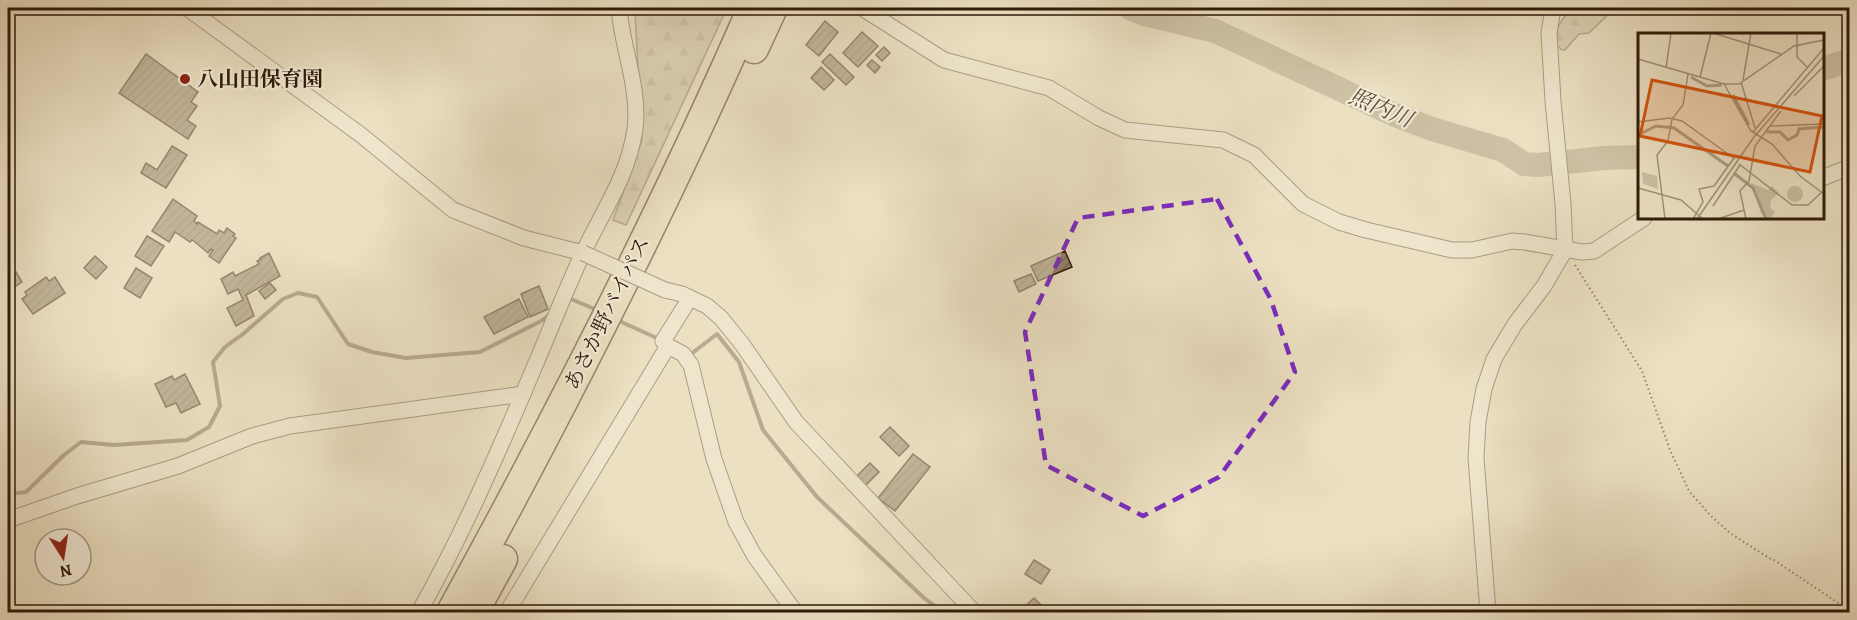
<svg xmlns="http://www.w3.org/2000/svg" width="1857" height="620" font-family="Alegreya,'Noto Serif JP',serif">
<defs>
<pattern id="forest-firs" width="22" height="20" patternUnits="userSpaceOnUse" patternTransform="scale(1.5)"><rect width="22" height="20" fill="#cbbea2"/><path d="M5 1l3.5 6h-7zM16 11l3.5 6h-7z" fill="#afa38a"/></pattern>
<pattern id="building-hatch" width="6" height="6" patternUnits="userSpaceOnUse" patternTransform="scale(1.5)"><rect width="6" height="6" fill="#918169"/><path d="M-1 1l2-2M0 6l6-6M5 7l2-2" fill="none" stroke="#776954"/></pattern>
</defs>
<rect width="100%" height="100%" fill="#ebe0c2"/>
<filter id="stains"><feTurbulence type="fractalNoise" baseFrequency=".00333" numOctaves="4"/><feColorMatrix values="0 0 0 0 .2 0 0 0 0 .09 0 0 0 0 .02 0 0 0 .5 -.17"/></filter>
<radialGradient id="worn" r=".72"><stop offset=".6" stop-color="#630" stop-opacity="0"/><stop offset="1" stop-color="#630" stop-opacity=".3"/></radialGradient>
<!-- forest -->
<g fill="url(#forest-firs)" stroke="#7d6c55" stroke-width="1.5">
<path d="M644,8H727L626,225L613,220L642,140L635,13Z"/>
<path d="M1570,8H1615L1589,33L1579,34L1565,50H1562L1555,44V31Z"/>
</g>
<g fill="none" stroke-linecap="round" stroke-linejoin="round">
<!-- stream -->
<g stroke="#796952" stroke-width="4">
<path d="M568,301L571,299L597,310"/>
<path d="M617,320L659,339"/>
<path d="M688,353L691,354L717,334L739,362L763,430L817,497L924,598L943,612"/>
<path d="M8,494L26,492L64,455L81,442L114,445L187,440L209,427L220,406L213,362L225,347L243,334L283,299L298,293L317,297L348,344L372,352L406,358L480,352L543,320L550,314"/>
</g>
<!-- river -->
<g stroke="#ab9d83" stroke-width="24">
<path d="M1130,8L1145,14L1215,31L1395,115L1432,129L1503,150L1524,164L1538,165L1604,158L1640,157"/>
<path d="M1822,69L1850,60"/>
</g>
</g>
<!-- building -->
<g fill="url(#building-hatch)" stroke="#2f1a08" stroke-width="1.5">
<path d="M825,21L838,32L819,56L806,45Z"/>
<path d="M862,32L878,46L858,67L843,53Z"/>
<path d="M884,47L890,53L882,61L876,55Z"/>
<path d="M146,54L198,92L191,102L197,106L187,120L196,126L188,139L119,93Z"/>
<path d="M830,54L854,77L846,85L822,62Z"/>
<path d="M872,60L880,67L875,73L867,65Z"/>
<path d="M821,67L834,80L824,90L811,78Z"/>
<path d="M172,146L187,155L166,188L141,173L146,163L157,170Z"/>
<path d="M173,199L197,216L194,221L197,224L198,222L217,234L219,230L224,233L227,228L235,234L233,236L236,238L219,263L209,256L213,250L211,249L208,253L195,242L192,240L190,242L175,232L169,242L152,231Z"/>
<path d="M147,236L164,246L151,266L135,256Z"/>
<path d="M1065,251L1072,267L1038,281L1031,266Z"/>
<path d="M269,253L280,276L246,295L254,316L236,326L227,308L243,300L238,289L228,294L221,279L233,272L235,276L259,264L257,261L261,259L260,258Z"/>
<path d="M95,256L107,267L96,279L84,268Z"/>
<path d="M136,268L152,278L140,298L124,288Z"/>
<path d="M16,272L22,282L8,291V277Z"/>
<path d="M1031,274L1036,284L1019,292L1014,281Z"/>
<path d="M46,277L49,281L55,277L65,293L33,314L22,299L27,295L25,292Z"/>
<path d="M270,283L276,290L265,299L259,291Z"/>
<path d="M539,286L548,309L530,317L521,294Z"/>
<path d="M519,299L528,317L494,334L484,317Z"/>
<path d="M185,374L200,404L181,413L176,403L166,407L155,384L172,376L174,380Z"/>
<path d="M890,427L909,446L899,456L880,437Z"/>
<path d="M913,454L930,467L895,511L878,498Z"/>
<path d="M870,463L879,472L865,486L856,477Z"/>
<path d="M1034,560L1050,570L1041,584L1025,574Z"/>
<path d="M1034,598L1048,612H1019Z"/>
</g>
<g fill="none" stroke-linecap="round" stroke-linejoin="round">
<defs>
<g id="street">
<path d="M187,8L361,135L453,210L524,238L583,253"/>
<path d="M862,8L944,60L1049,88L1099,118L1125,130L1223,140L1254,155L1303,204L1339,222L1366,230L1452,250H1472L1512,241L1524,242L1582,252L1594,251L1644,218"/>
<path d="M1822,178L1850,167"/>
<path d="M665,290L682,294L707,306L721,318L742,344L796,422L974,612"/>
<path d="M668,346L683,354L691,365L714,459L736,522L754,555L795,612"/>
<path d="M8,520L77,496L178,466L252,436L290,426L523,394"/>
<path d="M419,612C462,536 499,451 533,370C550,331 565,291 583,253C603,210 628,177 635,129C640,88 622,48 619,8"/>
<path d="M507,612L668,346L663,341L690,298"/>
<path d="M1488,612L1476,458L1478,422L1484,389L1494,359L1515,324L1544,286L1565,250L1563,204L1553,101L1549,33L1553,8"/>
</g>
<g id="highway">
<path d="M754,49L773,8"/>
<path d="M451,612C559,415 662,214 752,8"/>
<path d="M474,612L503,559"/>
</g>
</defs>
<!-- street casing -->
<use href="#street" stroke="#5e4c36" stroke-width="17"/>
<!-- highway casing -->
<use href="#highway" stroke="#2f1a08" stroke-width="31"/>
<!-- path -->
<path stroke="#2f1a08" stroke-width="2" stroke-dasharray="1.5 3" stroke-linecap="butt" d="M1575,265L1642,371L1670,450L1689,491L1710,515L1730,533L1769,558L1774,560L1850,611"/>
<!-- street -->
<use href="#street" stroke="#f2ebd7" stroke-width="15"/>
<!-- highway -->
<use href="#highway" stroke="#ebe0c2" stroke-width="28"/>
<defs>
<path id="street-bridge" d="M583,253L665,290"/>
</defs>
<!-- street-bridge casing -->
<use href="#street-bridge" stroke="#5e4c36" stroke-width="17" stroke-linecap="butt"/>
<!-- street-bridge -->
<use href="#street-bridge" stroke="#f2ebd7" stroke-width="15"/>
</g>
<!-- marked area -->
<path d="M0 0H1857V620H0ZM1217,199L1271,300L1295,372L1219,477L1143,516L1046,465L1025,332L1078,218Z" fill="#ebe0c2" fill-opacity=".55" fill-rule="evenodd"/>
<path fill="none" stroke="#7b2cbf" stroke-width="4.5" stroke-dasharray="12 8" stroke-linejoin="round" d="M1217,199L1271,300L1295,372L1219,477L1143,516L1046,465L1025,332L1078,218Z"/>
<!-- markers -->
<circle fill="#8f2418" stroke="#f2ebd7" stroke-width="2" cx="185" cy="79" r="6"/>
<g text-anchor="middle" stroke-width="4.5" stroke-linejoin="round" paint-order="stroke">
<!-- poi labels -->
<g font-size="21" font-weight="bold" fill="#2f1a08" stroke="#f2ebd7" text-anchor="start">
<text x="197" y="86">八山田保育園</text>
</g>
<!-- street labels -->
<g font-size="21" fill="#2f1a08" stroke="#f2ebd7">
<text transform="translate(607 313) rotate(-64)" y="7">あさか野バイパス</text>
</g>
<!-- water labels -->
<g font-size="22" font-style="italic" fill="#614e39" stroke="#f2ebd7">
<text transform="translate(1381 107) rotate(23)" y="8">照内川</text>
</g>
</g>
<!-- overview -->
<g transform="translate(1638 33)">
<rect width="186" height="186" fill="#ebe0c2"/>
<path d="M4,139L19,143L20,156L5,151ZM113,150L130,157L134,153L141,160L133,167L132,175L137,179L132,186L123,180Z" fill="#cbbea2"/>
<path d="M149 161a8 8 0 1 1 16 0a8 8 0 1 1-16 0Z" fill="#cbbea2"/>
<path fill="none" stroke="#ab9d83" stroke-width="3" d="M53,44L69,53L84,52M95,62L111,92M129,99H142L150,107L159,102L161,96L186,94M0,102L18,93L36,95L90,133M97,141L115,155L128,186"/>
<path fill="none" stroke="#a09178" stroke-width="1.5" d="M75,0L143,21M159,0V24L169,34M0,26L86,51H101L156,13L186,7M28,35L33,0M62,44L73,0M105,47L113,0M103,49L117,95M86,51L113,98L134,111L162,143L186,161M156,63L186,33M0,89L31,85L44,88L97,126M132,93L186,91M115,99L186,15M101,131L154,172H170L184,159M0,155L43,167L65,186M75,173L102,132M27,186L19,122L30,108L34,86L45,72L50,41M55,186L65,169L61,156L76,153L96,125M59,186L116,104L186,23M80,186L106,177M108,186L102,158L111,148L117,113L143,78"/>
<path fill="#d6530c" fill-opacity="0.15" stroke="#d6530c" stroke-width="3" d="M14,47L184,83L172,139L2,103Z"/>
<rect width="186" height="186" fill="none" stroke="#2f1a08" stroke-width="3"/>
</g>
<!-- margin -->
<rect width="1857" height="620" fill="none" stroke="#ebe0c2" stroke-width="30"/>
<rect x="9" y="9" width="1839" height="602" fill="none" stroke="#2f1a08" stroke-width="3"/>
<rect x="15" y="15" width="1827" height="590" fill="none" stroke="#2f1a08" stroke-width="1.5"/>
<!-- north arrow -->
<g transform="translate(63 557) rotate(168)"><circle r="28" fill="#f2ebd7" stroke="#a49784" stroke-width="1.5"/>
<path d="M0-4.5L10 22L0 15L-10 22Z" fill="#8f2418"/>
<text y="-9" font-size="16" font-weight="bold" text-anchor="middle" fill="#2f1a08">N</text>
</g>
<rect width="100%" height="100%" filter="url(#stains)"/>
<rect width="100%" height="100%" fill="url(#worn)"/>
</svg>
